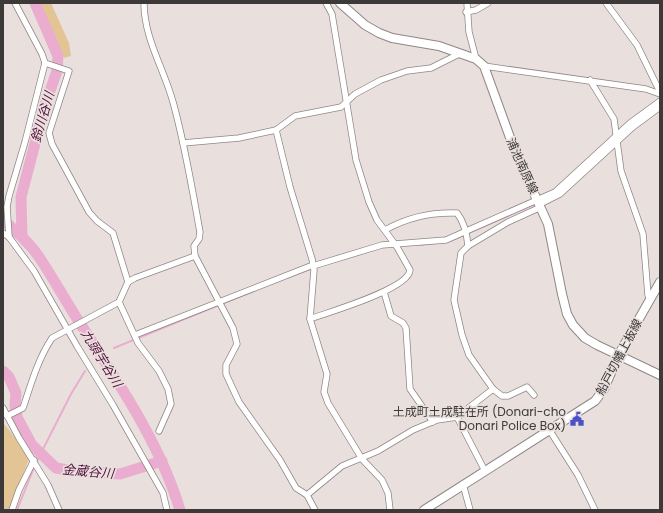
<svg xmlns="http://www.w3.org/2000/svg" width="663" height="513" font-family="Poppins,'Noto Sans JP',sans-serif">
<rect width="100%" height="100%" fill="#e9e0de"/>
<!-- green -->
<g fill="#e3c495">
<path d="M39,3H51L69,43L71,56L64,58Z"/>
<path d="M3,423L10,431L29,459L9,510H3Z"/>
</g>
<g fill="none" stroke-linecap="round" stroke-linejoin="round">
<!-- stream -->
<g stroke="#eaadcf" stroke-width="2">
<path d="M450,241L533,205"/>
<path d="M420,245L446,242"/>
<path d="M287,278L313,268"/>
<path d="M114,348L253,291"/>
<path d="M37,461L71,394L85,371"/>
<path d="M17,510L35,465"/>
</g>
<!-- river -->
<g stroke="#eaadcf" stroke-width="11">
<path d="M3,220C17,232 31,244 41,260C53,278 64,298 76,317C115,378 159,440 180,510"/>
<path d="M22,236L21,197L45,105L57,71L58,56L35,3"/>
<path d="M3,371L9,377L16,393L15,405L17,417L32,445L56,468L74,471L120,474L162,461"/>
</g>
<defs>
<g id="minor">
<path d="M144,3C144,38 164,69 173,102C185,145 192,188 200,232L199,239L194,246L195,256L233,328L237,344L226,365V374L239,402L280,460L296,488L307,495L315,510"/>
<path d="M467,3L469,32L476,59"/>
<path d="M606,3L637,45L660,92"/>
<path d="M466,12L476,10L488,3"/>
<path d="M45,63L69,71L49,133L52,144L89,212L97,221L113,233L128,282"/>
<path d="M484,66L646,89L660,94"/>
<path d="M590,80L614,119L621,171L643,234L648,295L650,300"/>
<path d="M276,130L290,187L312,259L314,270L310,319L327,374L324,392L328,403L362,459L382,480L388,493L390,510"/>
<path d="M183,143L239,138L276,130L295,116L341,107L355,94L381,80L407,71L431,68L459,54"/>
<path d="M540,204L560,194L633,127L660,107"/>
<path d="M385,230C406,218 432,212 457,213C464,222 467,234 468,246"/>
<path d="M3,233L9,237L34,271L77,346L113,405L163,493L167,510"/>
<path d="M9,237L7,207L9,196L25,142L45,63L42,54L15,3"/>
<path d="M313,266L382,245L446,240L555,192L630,123L660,101"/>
<path d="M384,292L391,316L403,323L406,328L410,389L433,422"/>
<path d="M119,302L138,343L159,371L168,389L171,404L159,431"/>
<path d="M310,319C329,312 409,289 410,270L397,247L377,220L369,202L356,160L332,14L326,3"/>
<path d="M135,335L313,265"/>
<path d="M534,395L527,387L508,396H502L493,389L469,355L462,335L454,300L461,253L468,246L508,222L541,207"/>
<path d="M3,408L19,438L48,485L59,510"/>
<path d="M7,416L23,408C31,384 38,359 52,338L119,302L128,282L135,278L195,256"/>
<path d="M457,417L493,389"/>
<path d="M550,431L578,475L595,510"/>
<path d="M463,484L470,510"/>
<path d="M307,495L342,466L378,451L413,430L437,420L457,417L485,471"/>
<path d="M12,510L19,490L34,460"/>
</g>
<g id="secondary">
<path d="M340,3L365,25L379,33L392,38L439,46L476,59L484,66L516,154L548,224L562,294L567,314L573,325L585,338L597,345L660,375"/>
<path d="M424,510L595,401L604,389L619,354L660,282"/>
</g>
</defs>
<!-- minor casing -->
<use href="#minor" stroke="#8f8786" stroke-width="7"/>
<!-- secondary casing -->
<use href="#secondary" stroke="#8f8786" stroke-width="10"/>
<!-- minor -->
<use href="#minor" stroke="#fff" stroke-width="5.5"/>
<!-- secondary -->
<use href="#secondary" stroke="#fff" stroke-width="8"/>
</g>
<!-- icons -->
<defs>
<symbol id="civic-bare" viewBox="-9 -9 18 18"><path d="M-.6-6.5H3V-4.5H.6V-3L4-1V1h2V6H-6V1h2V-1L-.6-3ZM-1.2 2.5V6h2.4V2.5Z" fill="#4b52c7" stroke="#e9e0de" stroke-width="2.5" paint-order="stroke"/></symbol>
</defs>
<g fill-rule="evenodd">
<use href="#civic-bare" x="567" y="409" width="20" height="20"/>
</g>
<g text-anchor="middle" stroke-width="3.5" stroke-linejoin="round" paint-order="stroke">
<!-- street labels -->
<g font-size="12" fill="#3c3938" stroke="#e9e0de">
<text transform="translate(522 166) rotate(66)" y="4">浦池南原線</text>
<text transform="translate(619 357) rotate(-62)" y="4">船戸切幡上板線</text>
</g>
<!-- poi labels -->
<g font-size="12" fill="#3c3938" stroke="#e9e0de" text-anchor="end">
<text x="566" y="416">土成町土成駐在所 (Donari-cho<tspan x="566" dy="14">Donari Police Box)</tspan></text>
</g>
<!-- water labels -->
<g font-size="13" font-style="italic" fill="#540f3d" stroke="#e9e0de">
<text transform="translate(42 117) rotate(-74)" y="5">鈴川谷川</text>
<text transform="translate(102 358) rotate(58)" y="5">九頭宇谷川</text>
<text transform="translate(88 471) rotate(5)" y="5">金蔵谷川</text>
</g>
</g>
<!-- border -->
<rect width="663" height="513" fill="none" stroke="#3c3938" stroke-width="8"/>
</svg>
